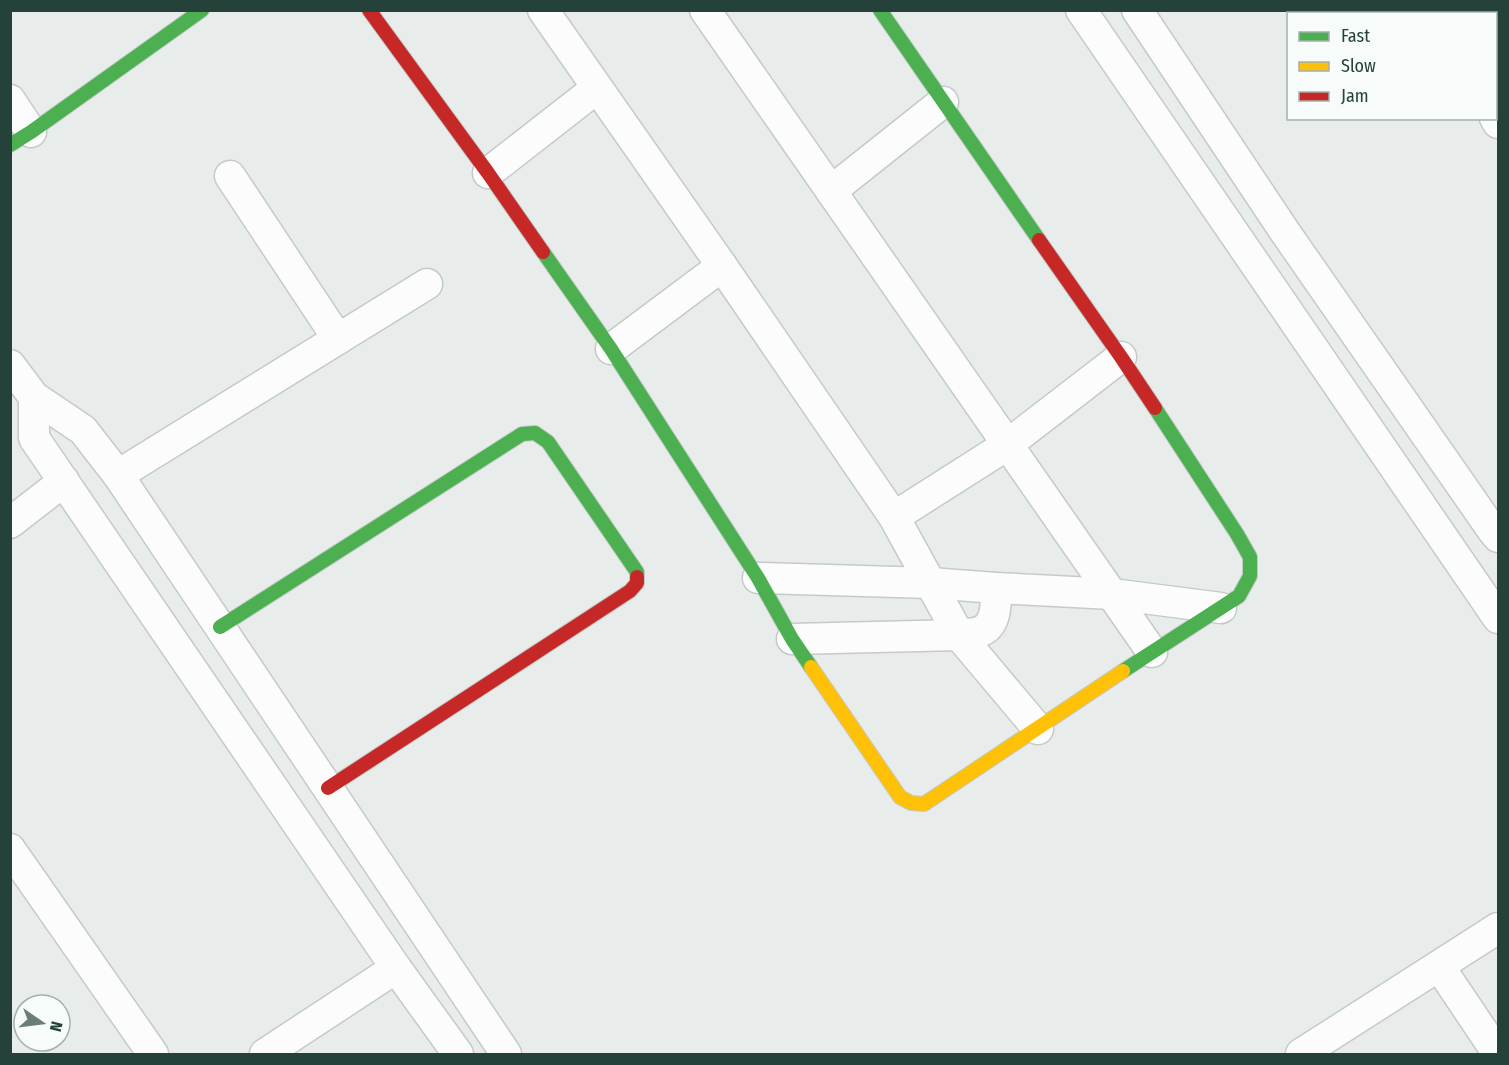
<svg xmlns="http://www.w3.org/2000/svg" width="1509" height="1065" font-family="'Fira Sans Condensed',sans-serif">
<rect width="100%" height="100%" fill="#e8edeb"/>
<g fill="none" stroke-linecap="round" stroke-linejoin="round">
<defs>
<g id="street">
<path d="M543,10L722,266L894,517L959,635L1038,729"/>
<path d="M705,10L1152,652"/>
<path d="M1081,10L1498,618"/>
<path d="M1137,10L1285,232L1493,531L1498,537"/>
<path d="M1422,10L1424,14"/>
<path d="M1467,10L1469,14"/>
<path d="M1496,53L1498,58"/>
<path d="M10,100L31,132"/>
<path d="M1495,118L1498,123"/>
<path d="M488,173L597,88"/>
<path d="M230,176L338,339"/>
<path d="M831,191L943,102"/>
<path d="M611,349L722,266"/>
<path d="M10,365L34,397L83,430L118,475L506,1054"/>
<path d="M34,397V438L396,968L458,1054"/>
<path d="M118,475L427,284"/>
<path d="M894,517L1007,445L1121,357"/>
<path d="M10,523L64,481"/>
<path d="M758,578L930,583L996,588L1112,594L1221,608"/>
<path d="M792,639L959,635C965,634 973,634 979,632C997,626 996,604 996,588"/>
<path d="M10,849L153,1054"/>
<path d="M1439,966L1498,1054"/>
<path d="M265,1054L396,968"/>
<path d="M1301,1054L1498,928"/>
</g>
<g id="fast">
<path d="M880,10L1039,240"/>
<path d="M10,145L31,132L202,10"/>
<path d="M543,252L611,349L758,578L792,639L811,667"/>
<path d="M220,627L522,434L535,433L548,442L637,572V577"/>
<path d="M1123,671L1239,596L1250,576V557L1237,534L1155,408"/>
</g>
<path id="slow" d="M811,667L900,797L911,803L924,804L1123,671"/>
<g id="jam">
<path d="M369,10L488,173L543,252"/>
<path d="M1039,240L1121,357L1155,408"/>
<path d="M328,788L630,591L637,583V577"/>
</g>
</defs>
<!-- street casing -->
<use href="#street" stroke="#c5cac8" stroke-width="33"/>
<!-- fast casing -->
<use href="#fast" stroke="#c3cbc8" stroke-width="16"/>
<!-- slow casing -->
<use href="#slow" stroke="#c3cbc8" stroke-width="16"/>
<!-- jam casing -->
<use href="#jam" stroke="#c3cbc8" stroke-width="16"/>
<!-- street -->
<use href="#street" stroke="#fcfcfc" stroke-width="30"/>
<!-- fast -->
<use href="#fast" stroke="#4caf50" stroke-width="14"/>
<!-- slow -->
<use href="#slow" stroke="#ffc107" stroke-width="14"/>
<!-- jam -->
<use href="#jam" stroke="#c62828" stroke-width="14"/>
</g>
<!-- border -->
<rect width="1509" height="1065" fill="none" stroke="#24423a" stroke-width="24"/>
<!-- legend -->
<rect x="1287" y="12" width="210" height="108" fill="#f7fbf9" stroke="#a3b1ad" stroke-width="1.5"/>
<rect x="1299" y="32" width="30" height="9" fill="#4caf50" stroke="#a3b1ad" stroke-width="1.5"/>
<text x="1341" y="42" font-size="18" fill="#24423a">Fast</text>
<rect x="1299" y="62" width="30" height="9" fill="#ffc107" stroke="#a3b1ad" stroke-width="1.5"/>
<text x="1341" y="72" font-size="18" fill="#24423a">Slow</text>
<rect x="1299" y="92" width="30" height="9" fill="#c62828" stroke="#a3b1ad" stroke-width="1.5"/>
<text x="1341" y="102" font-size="18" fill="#24423a">Jam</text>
<!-- north arrow -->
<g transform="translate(42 1023) rotate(104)"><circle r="28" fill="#f7fbf9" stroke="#a3b1ad" stroke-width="1.5"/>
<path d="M0-4.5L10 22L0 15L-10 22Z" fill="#697e78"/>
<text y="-9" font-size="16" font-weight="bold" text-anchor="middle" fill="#24423a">N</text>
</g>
</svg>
